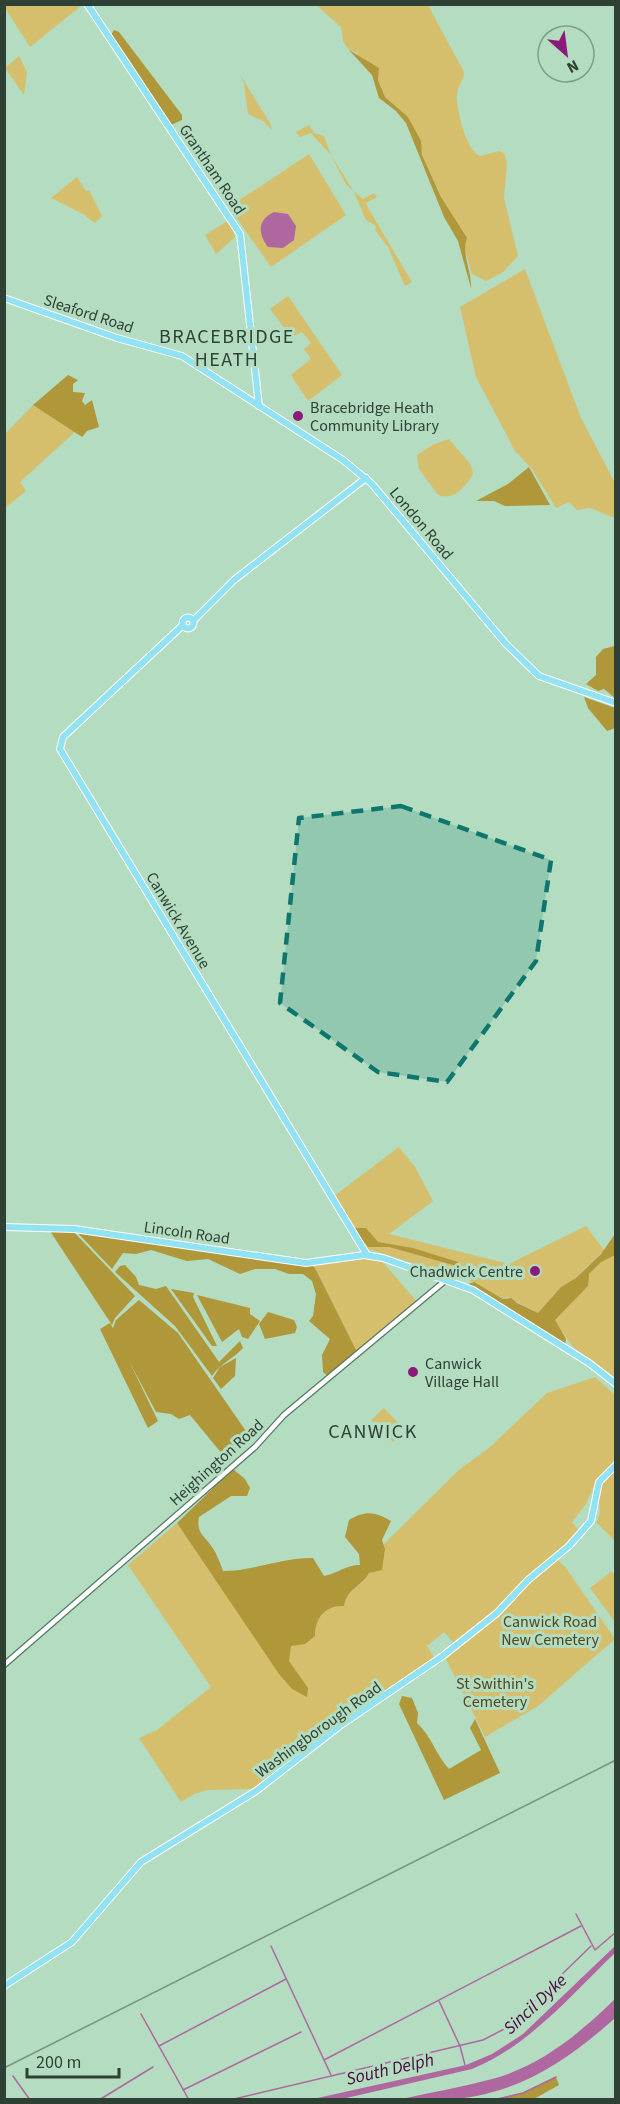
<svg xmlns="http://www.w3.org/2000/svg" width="620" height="2104" font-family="'Source Sans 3',sans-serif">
<rect width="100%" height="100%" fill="#b3dcc0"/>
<!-- green -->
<g fill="#d5bf6c">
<path d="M8,4H82V5L30,47L5,8Z"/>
<path d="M316,5H428L464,72C464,80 457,86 457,95C456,109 466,151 480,156L499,151L504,153L507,162L504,198L518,256L503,272L486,281L472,274L464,246L422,155L420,141L408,117L385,97L378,80L357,53L349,50L343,41L341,27Z"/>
<path d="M19,56L27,72L24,95L5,68Z"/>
<path d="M240,75L270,123L272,130L263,121L248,114L244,84Z"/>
<path d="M309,125L314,133L324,136L331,155L354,192L363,199L374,193L377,197L366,203L368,208L412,282L405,286L388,247L375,230L376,226L366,220L354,192L345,183L331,155L311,133L300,137L296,132Z"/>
<path d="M309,154L346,215L271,267L229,207Z"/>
<path d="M77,177L86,191L89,190L102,216L95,223L83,214L51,198Z"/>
<path d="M229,220L235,237L216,254L205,235Z"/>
<path d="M525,269L581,418L615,483V518L590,508L577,510L569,502L556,508L532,469L515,451L476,377L460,307Z"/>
<path d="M288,296L342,375L308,401L291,375L311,359L304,349L311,343L302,332L281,342L277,337L286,330L270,309Z"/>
<path d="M33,405L76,431L20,482L26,491L5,508V434Z"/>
<path d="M449,439L471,465L473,474C466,486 454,501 438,495L419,469L417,455L434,444Z"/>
<path d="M399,1147L415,1167L433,1201L389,1234L509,1264L586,1226L604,1250L576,1278L561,1287L538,1313L507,1297L504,1299L474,1282L368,1249L334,1196Z"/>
<path d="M615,1245V1377L575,1349L551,1318L560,1304Z"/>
<path d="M358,1258L381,1260L418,1303L357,1352L315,1268L310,1264Z"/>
<path d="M595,1377L615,1395V1460L597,1479L586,1504L572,1522L579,1531C541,1572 499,1609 455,1644L444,1632L427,1646L435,1659L323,1735L255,1789L207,1790L194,1794L181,1802L139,1738L157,1730L211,1687L128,1565L177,1523L269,1657L460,1469L489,1448L547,1393Z"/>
<path d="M384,1408L402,1427L396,1433L399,1437L393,1442L371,1420Z"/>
<path d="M615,1470V1541L596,1522C604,1510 596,1501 600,1489C602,1481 610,1475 615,1470Z"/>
<path d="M556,1558L566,1568L615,1639L538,1706L485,1737L444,1655Z"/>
<path d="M612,1571L615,1576V1622L590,1588Z"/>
</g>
<!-- forest -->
<g fill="#af973a">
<path d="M114,30L119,32L182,115V120L171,125L110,36Z"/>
<path d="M349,50L379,68L378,80L385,97L408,117L421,141L422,155L441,197L467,238C461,254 472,271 471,288L458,241L444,217L406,123L396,111L379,98L372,75Z"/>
<path d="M68,375L78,380L73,384V392L85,393L82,401L85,405L92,400L99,427L87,431L82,437L33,405Z"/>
<path d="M529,467L550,505L505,506L494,501H476L508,484Z"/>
<path d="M615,646H616L615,698L604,689L598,691L586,684L596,675V657L603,649Z"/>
<path d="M584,697L615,708V728L607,731L588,708Z"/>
<path d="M48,1228L71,1229L135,1296L115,1318L112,1325Z"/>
<path d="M353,1228H366L378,1242L413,1248L458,1262L457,1266L389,1247H368Z"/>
<path d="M74,1229L310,1264L315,1268L357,1352L329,1377L323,1372L322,1355L330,1339L309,1321L313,1316L316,1294L312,1281L303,1274H289L275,1269H255L240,1274L208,1259L187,1261L151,1250L136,1254L123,1253L112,1269Z"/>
<path d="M615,1234V1255L601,1262L589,1274L588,1286L555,1320L566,1339L565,1346L468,1284L474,1282L503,1299L511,1298L517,1303L538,1313L561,1287L576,1278L601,1254Z"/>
<path d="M125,1265L136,1277L139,1285L156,1289L166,1286L219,1362L240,1341L243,1348C233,1359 221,1363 212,1376L175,1326L115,1272L120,1266Z"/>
<path d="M171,1289L194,1293L193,1297L217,1346H212Z"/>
<path d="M197,1295L250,1308V1314L260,1321L248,1339L242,1337L239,1329L222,1342Z"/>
<path d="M139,1300L178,1333L248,1434L223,1455L190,1415L179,1419L171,1414L156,1412L129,1361L158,1421L148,1428L100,1329L110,1323L113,1328L116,1320Z"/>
<path d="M268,1312L294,1320L297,1327L295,1333L265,1339L259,1324Z"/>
<path d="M236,1358L235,1376L221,1389L213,1378L220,1367Z"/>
<path d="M233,1469L245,1479L250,1488L247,1496H231L199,1517C196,1533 204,1535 212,1547C217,1554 220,1563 223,1571C254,1571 283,1557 313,1558L324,1576C336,1574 348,1564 360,1565L359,1554L345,1537L349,1520C366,1510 375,1512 391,1521L382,1540L385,1549L382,1570L369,1573C361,1587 347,1588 344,1606C324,1605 315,1619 315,1636L305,1644L291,1646L289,1661L308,1688L307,1697L292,1689L279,1674L177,1523Z"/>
<path d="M402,1696L412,1698L418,1713L417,1723C433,1738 435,1754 449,1769L481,1750L470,1728L475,1719L500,1773L444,1800L399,1704Z"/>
<path d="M556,2077L559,2085L534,2099H494L523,2093Z"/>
</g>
<!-- water -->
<g fill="#ae689f">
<path d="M274,212L288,214L296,226L294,240L283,248L268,247C257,233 258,219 274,212Z"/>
<path d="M615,1946V1953C571,1995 529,2046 472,2069L342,2099H313L466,2065L492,2054L523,2034Z"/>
<path d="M615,1999V2018C568,2060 521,2092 457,2099C439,2102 420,2100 402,2099C432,2092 463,2087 492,2079C541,2066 580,2033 615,1999Z"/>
</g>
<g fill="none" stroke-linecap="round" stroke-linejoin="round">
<!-- stream -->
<g stroke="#ae689f" stroke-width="1.5">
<path d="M576,1914L595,1950L616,1932"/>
<path d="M271,1946L331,2075"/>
<path d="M439,2001L460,2046L465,2065"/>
<path d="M141,2014L189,2100"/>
<path d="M159,2046L286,1979"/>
<path d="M324,2060L581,1926"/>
<path d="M13,2076L30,2100"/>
<path d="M183,2090L301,2032"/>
<path d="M99,2100L153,2067"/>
<path d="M230,2100L483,2040L508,2027L591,1946"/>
<path d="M494,2100L523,2093L556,2077"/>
</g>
<defs>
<path id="minor" d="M4,1665L255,1447L284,1415L446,1280"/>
<g id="major">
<path d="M87,4L240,234L259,406"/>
<path d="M4,298L117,338L182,356L343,460L372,484L506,644L539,676L616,703"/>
<circle cx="188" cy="623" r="5.5"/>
<path d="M193,621L234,580L366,478"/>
<path d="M183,625L63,737L60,749L367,1255"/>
<path d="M4,1227L74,1229L306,1263L364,1255L383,1258L473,1290L589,1363L616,1384"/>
<path d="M4,1986L72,1942L141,1862L256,1791L341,1725L444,1655L497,1613L528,1580L569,1546L591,1521L599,1482L616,1465"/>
</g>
</defs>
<!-- minor casing -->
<use href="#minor" stroke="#557b62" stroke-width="7"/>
<!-- major casing -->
<use href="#major" stroke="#fff" stroke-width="8"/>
<!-- minor -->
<use href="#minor" stroke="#fff" stroke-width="4.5"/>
<!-- major -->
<use href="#major" stroke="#91e2f3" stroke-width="6"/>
<!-- rail -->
<path stroke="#779581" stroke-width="1.5" d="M4,2068L616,1760"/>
</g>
<!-- marked area -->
<path fill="#0f766e" fill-opacity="0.2" stroke="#0f766e" stroke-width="4.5" stroke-dasharray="12 8" stroke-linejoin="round" d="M401,806L551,860L536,961L447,1082L378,1072L280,1003L299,818Z"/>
<!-- markers -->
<g fill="#8c1a7c" stroke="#b3dcc0" stroke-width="2">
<circle cx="298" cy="416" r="6"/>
<circle cx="535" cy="1271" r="6"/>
<circle cx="413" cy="1372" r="6"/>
</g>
<g text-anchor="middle" stroke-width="6" stroke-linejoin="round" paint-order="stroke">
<!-- street labels -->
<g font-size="16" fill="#2f4035" stroke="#b3dcc0">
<text transform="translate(213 169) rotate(56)" y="6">Grantham Road</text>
<text transform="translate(89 313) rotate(18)" y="6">Sleaford Road</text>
<text transform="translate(422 523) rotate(50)" y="6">London Road</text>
<text transform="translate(179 920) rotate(59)" y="6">Canwick Avenue</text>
<text transform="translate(187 1232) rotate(8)" y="6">Lincoln Road</text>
<text transform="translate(216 1462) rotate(-42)" y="6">Heighington Road</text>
<text transform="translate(318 1729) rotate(-36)" y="6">Washingborough Road</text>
</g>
<!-- poi labels -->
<g font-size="16" fill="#2f4035" stroke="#b3dcc0" text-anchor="start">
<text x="310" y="413">Bracebridge Heath<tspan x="310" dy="18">Community Library</tspan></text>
<text x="523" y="1277" text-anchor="end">Chadwick Centre</text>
<text x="425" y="1369">Canwick<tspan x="425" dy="18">Village Hall</tspan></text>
</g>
<!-- park labels -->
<g font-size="16" fill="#514720" stroke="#b3dcc0">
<text x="550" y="1627">Canwick Road<tspan x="550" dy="18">New Cemetery</tspan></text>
<text x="495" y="1689">St Swithin's<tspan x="495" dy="18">Cemetery</tspan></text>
</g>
<!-- water labels -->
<g font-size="18" font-style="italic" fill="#4a0841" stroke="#b3dcc0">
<text transform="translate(535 2004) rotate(-43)" y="6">Sincil Dyke</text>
<text transform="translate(390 2069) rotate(-13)" y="6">South Delph</text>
</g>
<!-- quarter labels -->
<g font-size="20" letter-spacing="1.5" fill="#2f4035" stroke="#b3dcc0">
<text x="227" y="343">BRACEBRIDGE<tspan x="227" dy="23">HEATH</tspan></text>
<text x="373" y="1438">CANWICK</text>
</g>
</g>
<!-- border -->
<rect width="620" height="2104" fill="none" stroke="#2f4035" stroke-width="12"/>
<!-- north arrow -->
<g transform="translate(566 54) rotate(152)"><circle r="28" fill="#b3dcc0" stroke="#7e9e88" stroke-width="1.5"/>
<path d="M0-4.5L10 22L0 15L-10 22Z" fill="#8c1a7c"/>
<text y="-9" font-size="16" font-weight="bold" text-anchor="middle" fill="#2f4035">N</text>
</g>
<!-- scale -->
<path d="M27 2068v9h92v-9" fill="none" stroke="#2f4035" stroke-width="3"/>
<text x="36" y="2068" font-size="18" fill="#2f4035" stroke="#b3dcc0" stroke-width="4.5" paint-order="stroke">200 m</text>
</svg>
